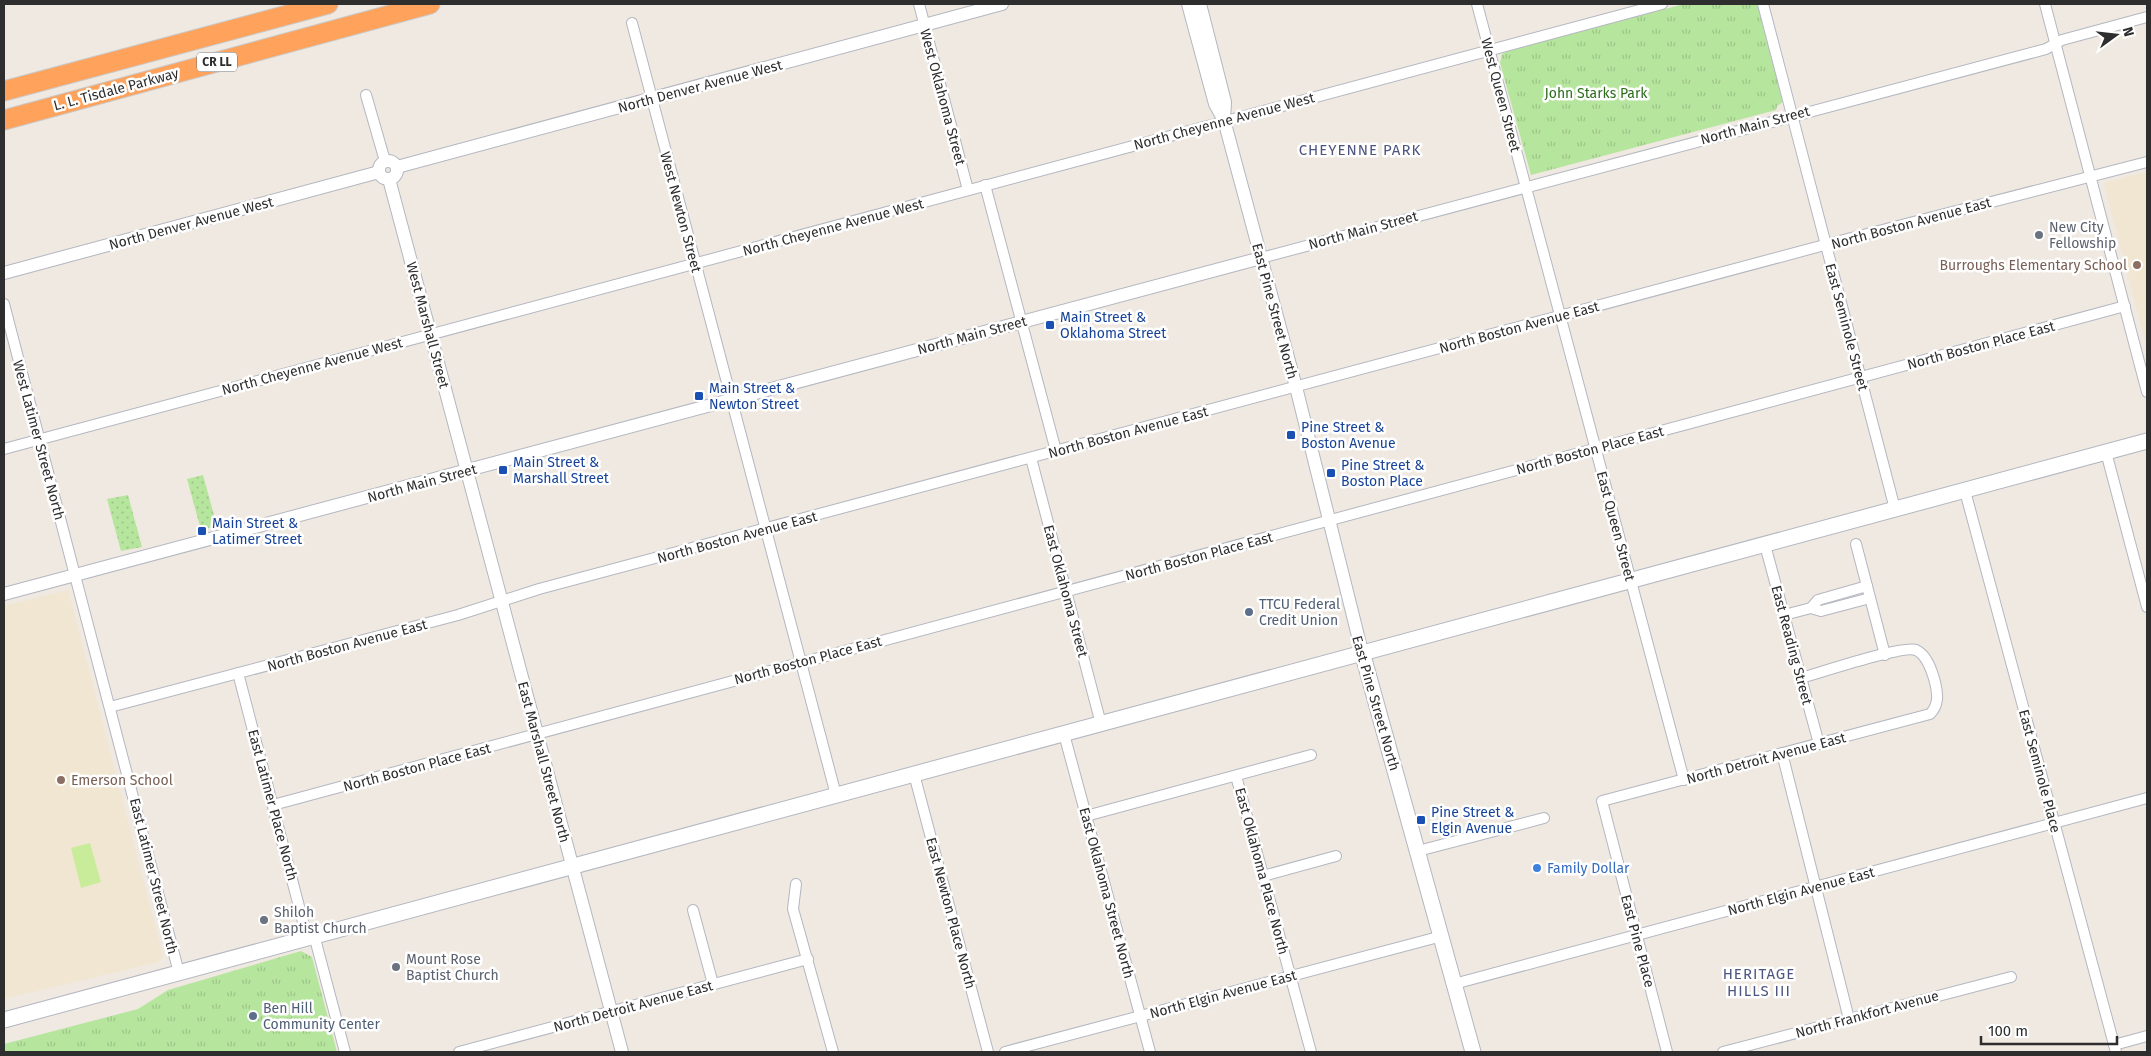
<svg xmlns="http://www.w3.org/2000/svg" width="2151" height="1056" font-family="'Fira Sans',sans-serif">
<defs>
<pattern id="grass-dots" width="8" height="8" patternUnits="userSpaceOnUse" patternTransform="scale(1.25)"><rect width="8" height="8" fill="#b6e59e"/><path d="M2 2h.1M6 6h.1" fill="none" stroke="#9dc588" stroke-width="1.8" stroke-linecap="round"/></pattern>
<pattern id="park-tufts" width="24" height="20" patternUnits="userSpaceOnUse" patternTransform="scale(1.25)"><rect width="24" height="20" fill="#b6e59e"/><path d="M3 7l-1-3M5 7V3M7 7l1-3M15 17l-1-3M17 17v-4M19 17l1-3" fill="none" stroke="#9dc588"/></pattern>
</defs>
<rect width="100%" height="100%" fill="#efe9e1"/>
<!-- education -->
<g fill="#f0e6d1">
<path d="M2147,172V348L2104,183Z"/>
<path d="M68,590L163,957L158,962L4,999V606Z"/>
</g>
<!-- grass -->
<g fill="url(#grass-dots)">
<path d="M203,475L217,526L201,530L187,479Z"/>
<path d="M128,495L142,547L121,551L107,499Z"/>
</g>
<!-- park -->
<g fill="url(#park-tufts)">
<path d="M1684,4H1757L1783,102L1777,106L1776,110L1531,175L1500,63L1502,54L1510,50Z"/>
<path d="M301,951L312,957L337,1052H4V1044L138,1009L168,990Z"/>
</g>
<!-- pitch -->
<path fill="#c9ec9a" d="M90,843L101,882L81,888L71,848Z"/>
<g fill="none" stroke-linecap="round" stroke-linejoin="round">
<defs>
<g id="minor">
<path d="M919,4L968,190"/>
<path d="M1477,4L1684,780"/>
<path d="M1763,4L1895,509"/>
<path d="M2045,4L2147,392"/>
<path d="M632,23L836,795"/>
<path d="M366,95L385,161"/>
<path d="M985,185L1056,451"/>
<path d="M1261,258L2046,49L2062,40L2147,17"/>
<path d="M4,304L179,973"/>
<path d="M4,449L1662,4"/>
<path d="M2106,452L2147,607"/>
<path d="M1031,458L1101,724"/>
<path d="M1965,491L2116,1052"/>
<path d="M1856,544L1885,655"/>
<path d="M1765,545L1819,744"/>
<path d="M1811,608L1821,611L1870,598"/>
<path d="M1784,615L1811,608L1818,600L1867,586"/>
<path d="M238,673L307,937"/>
<path d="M110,707L458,615L539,589L1832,243L2147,162"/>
<path d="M1064,734L1150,1052"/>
<path d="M1782,753L1849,1019"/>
<path d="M914,774L988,1052"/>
<path d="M1236,776L1311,1052"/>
<path d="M273,805L2125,306"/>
<path d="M1086,816L1311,755"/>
<path d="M1418,851L1544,818"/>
<path d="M1263,876L1336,856"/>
<path d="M796,884L793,909L833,1052"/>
<path d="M693,910L713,984"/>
<path d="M314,935L345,1052"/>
<path d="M1454,984L2147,798"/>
<path d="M2114,1045L2147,1036"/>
<path d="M459,1052L808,959"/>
<path d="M1005,1052L1442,936"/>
<path d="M1667,1052L1602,801L1930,714C1939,705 1938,694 1935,682C1932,671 1927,655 1916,650C1902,645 1820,673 1801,678"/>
<path d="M1723,1052L2011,977"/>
</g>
<g id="tertiary">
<path d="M1188,4L1215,104L1224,120L1296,387L1362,652"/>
<path d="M1200,4L1225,102L1224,120"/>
<circle cx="388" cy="170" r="9"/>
<path d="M397,167L1002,4"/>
<path d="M389,179L622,1052"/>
<path d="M4,273L379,172"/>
<path d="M4,594L1261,258"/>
</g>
<g id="secondary">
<path d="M1362,652L1473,1052"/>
<path d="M4,1020L2147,441"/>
</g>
<g id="motorway">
<path d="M4,91L328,4"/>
<path d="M4,120L430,4"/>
</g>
</defs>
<!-- minor casing -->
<use href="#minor" stroke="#b4b7c1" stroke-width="12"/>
<!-- tertiary casing -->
<use href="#tertiary" stroke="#b4b7c1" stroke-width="14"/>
<!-- secondary casing -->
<use href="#secondary" stroke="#b4b7c1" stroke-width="17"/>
<!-- motorway casing -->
<use href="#motorway" stroke="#c9c9c9" stroke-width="21"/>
<!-- minor -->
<use href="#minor" stroke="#fff" stroke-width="10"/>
<!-- tertiary -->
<use href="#tertiary" stroke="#fff" stroke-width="12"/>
<!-- secondary -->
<use href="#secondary" stroke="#fff" stroke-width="15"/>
<!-- motorway -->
<use href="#motorway" stroke="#ffa35c" stroke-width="19"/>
</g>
<!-- markers -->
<g fill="#6b7280" stroke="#fff" stroke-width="2">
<circle cx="2039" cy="235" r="5"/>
<circle cx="264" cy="920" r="5"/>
<circle cx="396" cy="967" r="5"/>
</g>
<g fill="#8d6e63" stroke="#fff" stroke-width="2">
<circle cx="2137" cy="265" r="5"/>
<circle cx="61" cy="780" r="5"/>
</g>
<g fill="#1a4fb4" stroke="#fff" stroke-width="2">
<rect x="1045" y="320" width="10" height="10" rx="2.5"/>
<rect x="694" y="391" width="10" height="10" rx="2.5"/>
<rect x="1286" y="430" width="10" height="10" rx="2.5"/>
<rect x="498" y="465" width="10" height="10" rx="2.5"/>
<rect x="1326" y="468" width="10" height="10" rx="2.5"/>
<rect x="197" y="526" width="10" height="10" rx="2.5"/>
<rect x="1416" y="815" width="10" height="10" rx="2.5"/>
</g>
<g fill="#5c6f8a" stroke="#fff" stroke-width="2">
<circle cx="1249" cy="612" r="5"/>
<circle cx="253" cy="1016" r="5"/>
</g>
<circle fill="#3f7fe0" stroke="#fff" stroke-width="2" cx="1537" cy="868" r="5"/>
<g text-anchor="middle" stroke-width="5" stroke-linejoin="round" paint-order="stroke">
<!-- shield labels -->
<rect fill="#fff" stroke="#6d6d6d" stroke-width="1" x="197" y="52.5" width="40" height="19" rx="4"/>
<g font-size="12" font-weight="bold" fill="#2e2e2e">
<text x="217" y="66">CR LL</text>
</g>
<!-- street labels -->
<g font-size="14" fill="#2e2e2e" stroke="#fff">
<text transform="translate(700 86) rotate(-15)" y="5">North Denver Avenue West</text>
<text transform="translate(116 89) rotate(-15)" y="5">L. L. Tisdale Parkway</text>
<text transform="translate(1501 95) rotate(75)" y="5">West Queen Street</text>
<text transform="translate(943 97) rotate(75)" y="5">West Oklahoma Street</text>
<text transform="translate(1224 121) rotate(-15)" y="5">North Cheyenne Avenue West</text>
<text transform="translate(1755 125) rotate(-15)" y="5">North Main Street</text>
<text transform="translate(681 212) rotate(75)" y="5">West Newton Street</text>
<text transform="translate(191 223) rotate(-15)" y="5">North Denver Avenue West</text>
<text transform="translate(1911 223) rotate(-15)" y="5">North Boston Avenue East</text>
<text transform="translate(833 227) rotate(-15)" y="5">North Cheyenne Avenue West</text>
<text transform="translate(1363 230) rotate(-15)" y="5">North Main Street</text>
<text transform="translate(1275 311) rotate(75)" y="5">East Pine Street North</text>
<text transform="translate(428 325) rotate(75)" y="5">West Marshall Street</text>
<text transform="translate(1519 327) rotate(-15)" y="5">North Boston Avenue East</text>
<text transform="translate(1847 327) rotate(75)" y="5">East Seminole Street</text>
<text transform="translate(972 335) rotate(-15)" y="5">North Main Street</text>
<text transform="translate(1981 345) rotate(-15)" y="5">North Boston Place East</text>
<text transform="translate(312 366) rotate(-15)" y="5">North Cheyenne Avenue West</text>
<text transform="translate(1128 432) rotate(-15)" y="5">North Boston Avenue East</text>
<text transform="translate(39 440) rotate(75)" y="5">West Latimer Street North</text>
<text transform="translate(1590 450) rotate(-15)" y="5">North Boston Place East</text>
<text transform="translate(422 483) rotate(-15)" y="5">North Main Street</text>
<text transform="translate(1616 526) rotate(75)" y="5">East Queen Street</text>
<text transform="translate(737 537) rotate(-15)" y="5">North Boston Avenue East</text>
<text transform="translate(1199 556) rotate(-15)" y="5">North Boston Place East</text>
<text transform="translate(1066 591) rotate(75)" y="5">East Oklahoma Street</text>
<text transform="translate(347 645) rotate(-15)" y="5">North Boston Avenue East</text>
<text transform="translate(1792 645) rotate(75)" y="5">East Reading Street</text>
<text transform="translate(808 660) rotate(-15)" y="5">North Boston Place East</text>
<text transform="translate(1376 703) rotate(74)" y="5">East Pine Street North</text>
<text transform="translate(1766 758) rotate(-15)" y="5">North Detroit Avenue East</text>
<text transform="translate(544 762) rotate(75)" y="5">East Marshall Street North</text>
<text transform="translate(417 767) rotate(-15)" y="5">North Boston Place East</text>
<text transform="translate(2040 771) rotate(75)" y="5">East Seminole Place</text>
<text transform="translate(273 805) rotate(75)" y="5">East Latimer Place North</text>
<text transform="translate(1262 871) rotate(75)" y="5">East Oklahoma Place North</text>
<text transform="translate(154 876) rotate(76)" y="5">East Latimer Street North</text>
<text transform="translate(1801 891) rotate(-15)" y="5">North Elgin Avenue East</text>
<text transform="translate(1107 893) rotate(75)" y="5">East Oklahoma Street North</text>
<text transform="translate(951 913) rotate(75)" y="5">East Newton Place North</text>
<text transform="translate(1638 941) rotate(75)" y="5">East Pine Place</text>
<text transform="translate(1223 994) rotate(-15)" y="5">North Elgin Avenue East</text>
<text transform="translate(633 1006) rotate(-15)" y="5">North Detroit Avenue East</text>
<text transform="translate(1867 1014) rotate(-15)" y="5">North Frankfort Avenue</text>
</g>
<!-- park labels -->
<g font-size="14" fill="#2c6e1b" stroke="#fff">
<text x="1596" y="98">John Starks Park</text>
</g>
<!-- worship labels -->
<g font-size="14" fill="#5b616d" stroke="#fff" text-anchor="start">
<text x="2049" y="232">New City<tspan x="2049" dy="16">Fellowship</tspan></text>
<text x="274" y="917">Shiloh<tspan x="274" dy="16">Baptist Church</tspan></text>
<text x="406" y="964">Mount Rose<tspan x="406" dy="16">Baptist Church</tspan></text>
</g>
<!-- education labels -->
<g font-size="14" fill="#785e54" stroke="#fff" text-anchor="end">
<text x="2127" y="270">Burroughs Elementary School</text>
<text x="71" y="785" text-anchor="start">Emerson School</text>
</g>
<!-- transit labels -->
<g font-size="14" fill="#164399" stroke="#fff" text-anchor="start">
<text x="1060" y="322">Main Street &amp;<tspan x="1060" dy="16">Oklahoma Street</tspan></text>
<text x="709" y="393">Main Street &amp;<tspan x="709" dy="16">Newton Street</tspan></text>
<text x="1301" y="432">Pine Street &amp;<tspan x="1301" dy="16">Boston Avenue</tspan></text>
<text x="513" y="467">Main Street &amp;<tspan x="513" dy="16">Marshall Street</tspan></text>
<text x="1341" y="470">Pine Street &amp;<tspan x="1341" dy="16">Boston Place</tspan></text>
<text x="212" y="528">Main Street &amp;<tspan x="212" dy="16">Latimer Street</tspan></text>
<text x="1431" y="817">Pine Street &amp;<tspan x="1431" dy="16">Elgin Avenue</tspan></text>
</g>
<!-- service labels -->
<g font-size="14" fill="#4e5e75" stroke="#fff" text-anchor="start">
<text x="1259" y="609">TTCU Federal<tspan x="1259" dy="16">Credit Union</tspan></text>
<text x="263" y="1013">Ben Hill<tspan x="263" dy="16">Community Center</tspan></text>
</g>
<!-- shop labels -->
<g font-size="14" fill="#366cbe" stroke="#fff" text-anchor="start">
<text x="1547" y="873">Family Dollar</text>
</g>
<!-- neighbourhood labels -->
<g font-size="15" letter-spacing="1" fill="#4d5680" stroke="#fff">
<text x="1360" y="155">CHEYENNE PARK</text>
<text x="1759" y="979">HERITAGE<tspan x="1759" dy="17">HILLS III</tspan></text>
</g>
</g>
<!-- border -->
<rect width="2151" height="1056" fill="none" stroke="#2e2e2e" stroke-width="10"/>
<!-- north arrow -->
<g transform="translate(2116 35) rotate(75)" stroke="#ffffff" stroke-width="4" paint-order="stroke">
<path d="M0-4L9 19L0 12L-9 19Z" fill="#2e2e2e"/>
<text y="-8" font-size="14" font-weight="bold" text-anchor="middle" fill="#2e2e2e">N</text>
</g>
<!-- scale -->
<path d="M1981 1036v8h136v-8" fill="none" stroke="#2e2e2e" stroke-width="2.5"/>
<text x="1988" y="1036" font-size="15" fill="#2e2e2e" stroke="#ffffff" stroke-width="4" paint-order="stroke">100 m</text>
</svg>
